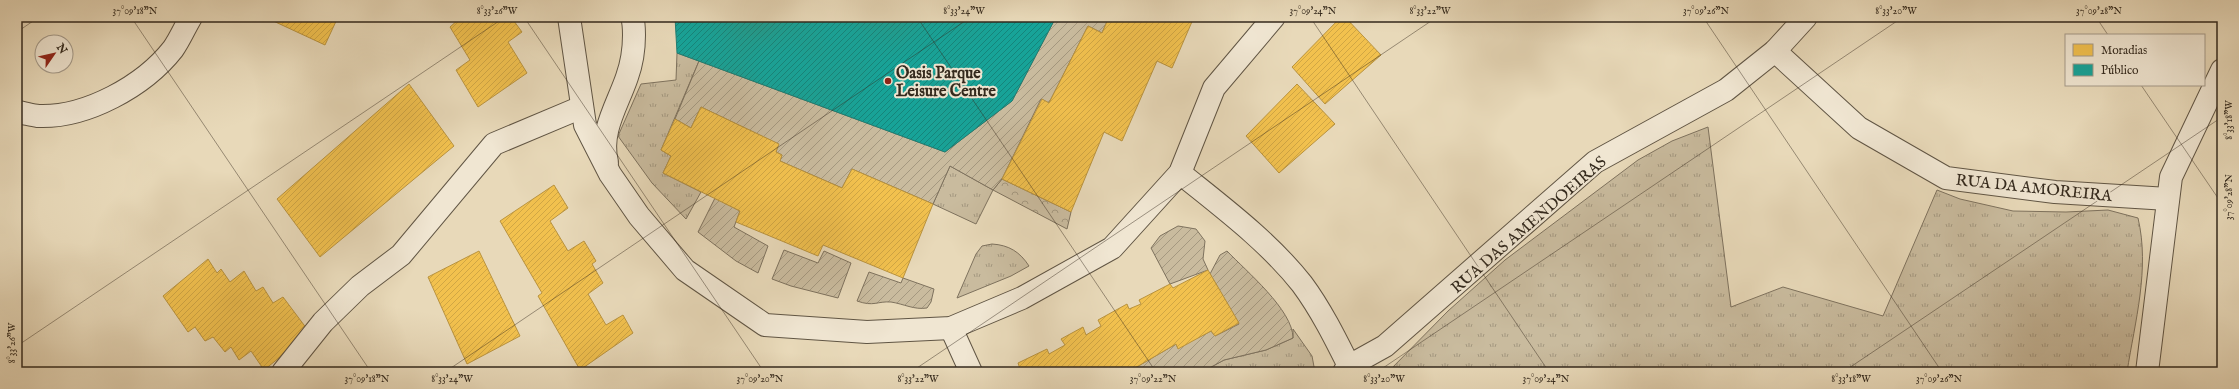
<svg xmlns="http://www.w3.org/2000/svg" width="2239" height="389" font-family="'IM FELL English',serif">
<defs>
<pattern id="grass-tufts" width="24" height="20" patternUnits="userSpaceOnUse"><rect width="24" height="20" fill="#c9bb9e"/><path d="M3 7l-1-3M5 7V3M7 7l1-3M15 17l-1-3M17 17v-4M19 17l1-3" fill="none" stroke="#a49880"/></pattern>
<pattern id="forest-crowns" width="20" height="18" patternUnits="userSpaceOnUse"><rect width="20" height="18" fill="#c9bb9e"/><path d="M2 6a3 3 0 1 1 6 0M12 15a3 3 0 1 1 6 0" fill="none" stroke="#a49880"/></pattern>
<pattern id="garden-furrows" width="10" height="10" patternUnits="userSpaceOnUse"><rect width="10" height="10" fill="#c9bb9e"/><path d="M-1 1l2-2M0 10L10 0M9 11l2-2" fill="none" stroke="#a49880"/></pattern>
<pattern id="homes-hatch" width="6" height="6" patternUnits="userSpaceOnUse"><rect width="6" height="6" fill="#f2c14e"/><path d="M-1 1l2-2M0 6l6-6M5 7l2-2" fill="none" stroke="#d0a644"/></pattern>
<pattern id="public-hatch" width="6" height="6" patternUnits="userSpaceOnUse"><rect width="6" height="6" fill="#17a398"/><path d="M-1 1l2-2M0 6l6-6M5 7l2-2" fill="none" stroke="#15857b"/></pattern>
</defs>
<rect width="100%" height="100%" fill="#e8d9b9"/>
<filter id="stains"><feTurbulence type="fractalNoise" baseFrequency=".005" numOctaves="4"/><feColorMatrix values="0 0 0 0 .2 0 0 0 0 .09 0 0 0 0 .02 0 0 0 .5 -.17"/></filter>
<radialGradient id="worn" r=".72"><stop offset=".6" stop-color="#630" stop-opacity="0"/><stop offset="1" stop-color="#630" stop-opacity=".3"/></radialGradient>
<!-- grass -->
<g fill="url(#grass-tufts)" stroke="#7e725e">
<path d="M677,53L699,61L661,150L671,156L663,173L701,192L686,219L652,183L618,136L641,84L676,80Z"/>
<path d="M1708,127L1731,307L1783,287L1883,316L1937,190L1960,199L2013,211L2066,212L2108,210L2138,218C2150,269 2135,321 2127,372H1388L1448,311L1505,260L1638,160L1672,141Z"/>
<path d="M950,166L993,190L976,224L933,204Z"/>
<path d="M992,244C1009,245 1020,252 1029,266L1011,276L957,298L976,254L982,246Z"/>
<path d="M1293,329L1312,356L1315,372H1202L1224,360L1266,350L1293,338Z"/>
</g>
<!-- forest -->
<path fill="url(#forest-crowns)" stroke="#7e725e" d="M1002,179L1071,212L1067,229L993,190Z"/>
<!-- garden -->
<g fill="url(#garden-furrows)" stroke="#7e725e">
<path d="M1056,17H1109L1102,33L1088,26L1049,103L1041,99L1002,179L993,190L950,166L933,204L852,169L842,188L780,161L782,155L776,152L778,144L701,107L691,128L675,119L699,61L945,152L1012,101Z"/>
<path d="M715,198L740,211L734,227L768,246L758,273L736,261L698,232Z"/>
<path d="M1178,226L1196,229L1205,241L1203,259L1208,270L1170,284L1151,248L1160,236Z"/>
<path d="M784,250L818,263L824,251L851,263L838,298L791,286L772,279Z"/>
<path d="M1227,251C1246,271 1293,310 1293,338L1266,350L1224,360L1202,372H1128L1176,344L1178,348L1211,331L1215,336L1239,324L1210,274L1220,255Z"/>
<path d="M869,272L901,283L903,278L934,289L931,302L927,308C914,310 904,304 891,302C877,301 874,307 857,301Z"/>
</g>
<!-- homes -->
<g fill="url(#homes-hatch)" stroke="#b9933f">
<path d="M270,17H338L325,45L269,19Z"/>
<path d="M457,17H511L522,32L508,42L527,73L478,107L456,70L470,60L450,27L459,19Z"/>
<path d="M710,17H754L748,30Z"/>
<path d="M1109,17H1194L1172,68L1157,61L1122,141L1104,132L1071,212L1002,179L1042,99L1049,103L1088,26L1102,33Z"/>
<path d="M1341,17H1345L1381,55L1325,104L1292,67Z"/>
<path d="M753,37L770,62L747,77L732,54Z"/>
<path d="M837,76L849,79L843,103L831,99Z"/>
<path d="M409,84L454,146L320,257L277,199Z"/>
<path d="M1297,84L1335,124L1279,173L1246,136Z"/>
<path d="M701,107L779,144L776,152L782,155L780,161L842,188L852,169L933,204L903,278L823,245L818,256L736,222L740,211L663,173L671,156L661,150L675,119L691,128Z"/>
<path d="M554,185L568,208L550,221L568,251L584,241L596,261L592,264L603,283L588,294L606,325L623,315L633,333L580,370L538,296L542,293L500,221Z"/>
<path d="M479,251L520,336L467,364L428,277Z"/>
<path d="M208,259L217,273L221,269L230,282L244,271L256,291L263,287L273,303L283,297L310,333L264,370L251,351L239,360L231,347L225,352L213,337L205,341L195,327L188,332L163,296Z"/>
<path d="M1208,270L1239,323L1215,336L1211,331L1178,349L1176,344L1128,372H1021L1018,363L1047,349L1049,354L1065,345L1061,339L1083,327L1086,335L1101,326L1098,320L1127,304L1129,309L1141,304L1139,300L1170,284L1173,288Z"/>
</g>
<!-- public -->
<path fill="url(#public-hatch)" stroke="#1f7e73" d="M675,17H1056L1012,101L945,152L677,53Z"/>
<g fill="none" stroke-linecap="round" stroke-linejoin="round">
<defs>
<g id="minor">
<path d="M569,17L585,125L610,174L639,216L685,270L765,325L867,332L951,328L1022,298L1112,248L1180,173L1214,88L1274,17"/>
<path d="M1775,51L1859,128L1946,178L2055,192L2168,199"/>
<path d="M607,162C599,132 618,104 627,77C632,63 634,49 634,35C634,29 634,23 632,17"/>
<path d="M1180,173C1222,207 1268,241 1302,284C1322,311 1337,342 1352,372"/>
<path d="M951,328L971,372"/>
<path d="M283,372L323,322L360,286L401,255L494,144L582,107"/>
<path d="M1344,372L1349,366L1385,346L1595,162L1726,90L1775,51L1806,17"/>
<path d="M2147,372L2171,177L2222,70"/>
</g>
<path id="tertiary" d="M17,112C24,113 31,115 38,116C86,118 144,86 173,49C180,39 185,27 191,17"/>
</defs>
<!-- minor casing -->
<use href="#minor" stroke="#605544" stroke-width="24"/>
<!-- tertiary casing -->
<use href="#tertiary" stroke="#605544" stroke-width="24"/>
<!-- minor -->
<use href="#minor" stroke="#f0e6d2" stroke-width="22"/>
<!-- tertiary -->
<use href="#tertiary" stroke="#f0e6d2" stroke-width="22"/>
</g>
<!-- ticks -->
<path fill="none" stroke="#33291d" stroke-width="1" stroke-opacity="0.45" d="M131,17L371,372M524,17L764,372M917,17L1156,372M1310,17L1549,372M1703,17L1942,372M2096,17L2108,35M17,32L39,17M2141,85L2222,204M17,346L505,17M445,372L971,17M911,372L1437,17M1377,372L1903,17M1843,372L2222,117"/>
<!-- markers -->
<circle fill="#8f2418" stroke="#f0e6d2" stroke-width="1.5" cx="888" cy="81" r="4"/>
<g text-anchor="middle" stroke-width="4" stroke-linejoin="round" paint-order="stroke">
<!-- poi labels -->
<g font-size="16" font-weight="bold" fill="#33291d" stroke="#f0e6d2" text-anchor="start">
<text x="896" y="78">Oasis Parque<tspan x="896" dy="18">Leisure Centre</tspan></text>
</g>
<!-- street labels -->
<g font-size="16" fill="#33291d" stroke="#f0e6d2">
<text transform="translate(2034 187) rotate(6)" y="6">RUA DA AMOREIRA</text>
<text transform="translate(1528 224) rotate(-41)" y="6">RUA DAS AMENDOEIRAS</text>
</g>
</g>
<!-- margin -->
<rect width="2239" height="389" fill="none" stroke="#e8d9b9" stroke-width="44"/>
<!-- legend -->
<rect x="2065" y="34" width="140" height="52" fill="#f0e6d2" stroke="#a49a8a"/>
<rect x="2073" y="44" width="20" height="12" fill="#f2c14e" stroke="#a49a8a"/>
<text x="2101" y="54" font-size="12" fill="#33291d">Moradias</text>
<rect x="2073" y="64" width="20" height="12" fill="#17a398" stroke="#a49a8a"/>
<text x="2101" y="74" font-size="12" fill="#33291d">Público</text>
<!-- north arrow -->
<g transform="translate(54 54) rotate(56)"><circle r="19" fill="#f0e6d2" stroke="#a49a8a"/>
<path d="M0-3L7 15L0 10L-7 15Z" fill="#8f2418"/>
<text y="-6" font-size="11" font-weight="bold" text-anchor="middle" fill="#33291d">N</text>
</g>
<rect x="22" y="22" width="2195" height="345" fill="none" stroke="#33291d" stroke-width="1.5"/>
<g font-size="10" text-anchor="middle" fill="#33291d">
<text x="135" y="14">37°09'18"N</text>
<text x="497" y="14">8°33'26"W</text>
<text x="964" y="14">8°33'24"W</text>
<text x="1313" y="14">37°09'24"N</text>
<text x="1430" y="14">8°33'22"W</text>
<text x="1706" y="14">37°09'26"N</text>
<text x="1896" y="14">8°33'20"W</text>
<text x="2099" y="14">37°09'28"N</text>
<text transform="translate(2228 120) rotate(-90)" y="4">8°33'18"W</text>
<text transform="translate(2228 197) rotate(-90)" y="4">37°09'28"N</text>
<text transform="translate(11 343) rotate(-90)" y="4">8°33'26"W</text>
<text x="367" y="382">37°09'18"N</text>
<text x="452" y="382">8°33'24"W</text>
<text x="760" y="382">37°09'20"N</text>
<text x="918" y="382">8°33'22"W</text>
<text x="1153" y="382">37°09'22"N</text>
<text x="1384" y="382">8°33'20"W</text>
<text x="1546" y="382">37°09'24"N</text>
<text x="1851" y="382">8°33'18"W</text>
<text x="1939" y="382">37°09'26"N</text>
</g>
<rect width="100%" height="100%" filter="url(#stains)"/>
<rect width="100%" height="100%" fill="url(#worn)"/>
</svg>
